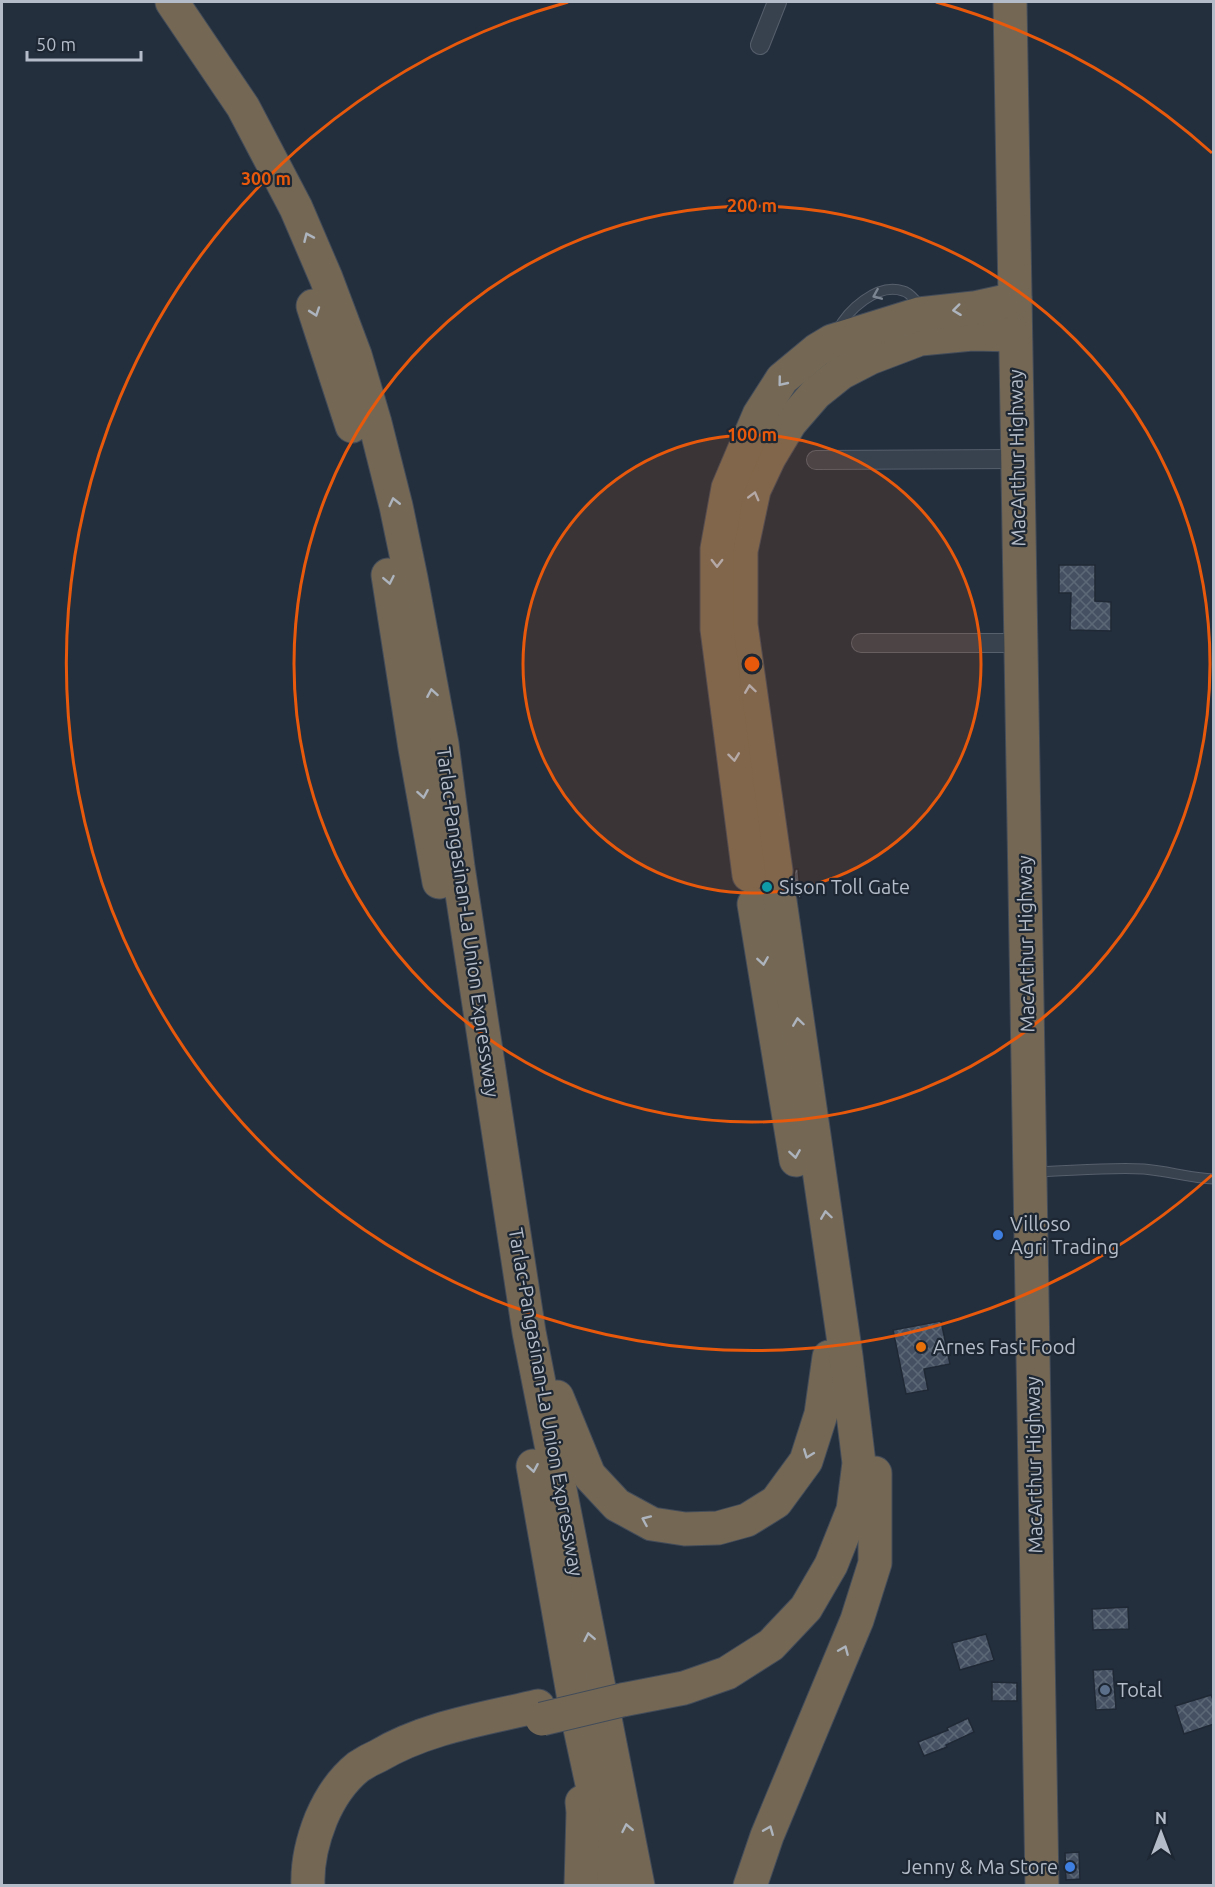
<svg xmlns="http://www.w3.org/2000/svg" width="1215" height="1887" font-family="Ubuntu,sans-serif">
<defs>
<pattern id="building-cross-hatch" width="8" height="8" patternUnits="userSpaceOnUse" patternTransform="scale(1.5)"><rect width="8" height="8" fill="#455162"/><path d="M0 0l8 8M0 8l8-8" fill="none" stroke="#5d6877"/></pattern>
</defs>
<rect width="100%" height="100%" fill="#242f3e"/>
<!-- building -->
<g fill="url(#building-cross-hatch)" stroke="#1f2835" stroke-width="1.5">
<path d="M1059,565H1095V601L1111,602V631L1070,630L1071,593H1059Z"/>
<path d="M795,869H798L801,898H799L795,890L788,885L794,877Z"/>
<path d="M941,1321L950,1364L924,1369L928,1390L906,1394L893,1330Z"/>
<path d="M1128,1607L1129,1629L1093,1630L1092,1609Z"/>
<path d="M986,1634L994,1660L960,1670L952,1643Z"/>
<path d="M1113,1669L1116,1709L1096,1710L1093,1670Z"/>
<path d="M992,1682L1017,1683V1701H992Z"/>
<path d="M1211,1695L1214,1702V1724L1184,1734L1175,1706Z"/>
<path d="M968,1718L974,1732L946,1745L947,1747L924,1756L918,1742L948,1730L947,1728Z"/>
<path d="M1079,1852L1080,1879L1066,1880L1065,1853Z"/>
</g>
<g fill="none" stroke-linecap="round" stroke-linejoin="round">
<defs>
<g id="lane">
<path d="M837,331C847,311 877,282 903,291C909,292 913,298 918,303V306"/>
<path d="M1036,1172C1072,1171 1108,1167 1144,1169C1168,1171 1190,1178 1214,1179"/>
</g>
<g id="street">
<path d="M760,45L777,2"/>
<path d="M816,460L1017,459"/>
<path d="M861,643H1020"/>
</g>
<g id="highway">
<path d="M172,2L243,107L296,208L326,278L355,355L375,423L396,506L411,578L442,744L458,867L529,1332L638,1886"/>
<path d="M1010,2L1042,1886"/>
<path d="M313,306L352,426"/>
<path d="M388,575L415,748L439,882"/>
<path d="M776,871L741,625V551L754,490L769,458L790,423L816,393L841,373L870,358L920,339L972,334L1015,335"/>
<path d="M749,875L717,629V549L728,488L759,415L782,379L817,350L832,341L919,314L974,308L1015,299"/>
<path d="M754,904L796,1160"/>
<path d="M557,1397L589,1475L617,1505L652,1524L685,1529L718,1528L747,1520L776,1502L806,1461L821,1414L829,1357"/>
<path d="M533,1466L575,1705L614,1886"/>
<path d="M622,1700L684,1688L727,1673L771,1645L806,1608L831,1565L853,1510L859,1463L846,1356L780,901"/>
<path d="M308,1886C307,1863 313,1839 321,1819C329,1800 342,1780 358,1767C364,1763 371,1759 378,1756C427,1727 484,1719 538,1706"/>
<path d="M581,1886L583,1812L582,1802"/>
<path d="M750,1886L767,1836L857,1620L875,1563V1473"/>
</g>
</defs>
<!-- lane casing -->
<use href="#lane" stroke="#565f6c" stroke-width="11"/>
<!-- street casing -->
<use href="#street" stroke="#565f6c" stroke-width="20"/>
<!-- highway casing -->
<use href="#highway" stroke="#434c59" stroke-width="35"/>
<!-- lane -->
<use href="#lane" stroke="#38414e" stroke-width="9"/>
<!-- street -->
<use href="#street" stroke="#38414e" stroke-width="18"/>
<!-- highway -->
<use href="#highway" stroke="#746855" stroke-width="33"/>
<defs>
<path id="highway-bridge" d="M542,1719L622,1700"/>
</defs>
<!-- highway-bridge casing -->
<use href="#highway-bridge" stroke="#434c59" stroke-width="35" stroke-linecap="butt"/>
<!-- highway-bridge -->
<use href="#highway-bridge" stroke="#746855" stroke-width="33"/>
</g>
<!-- one-way arrows -->
<defs><path id="oneway-chevron" d="M-2-3.5L2.5 0L-2 3.5" fill="none" stroke-width="1.6" stroke-linecap="round" stroke-linejoin="round" transform="scale(1.5)"/></defs>
<g stroke="#aeb4bd">
<use href="#oneway-chevron" transform="translate(308 237) rotate(-114)"/>
<use href="#oneway-chevron" transform="translate(957 310) rotate(173)"/>
<use href="#oneway-chevron" transform="translate(315 312) rotate(71)"/>
<use href="#oneway-chevron" transform="translate(782 382) rotate(129)"/>
<use href="#oneway-chevron" transform="translate(754 496) rotate(-75)"/>
<use href="#oneway-chevron" transform="translate(394 502) rotate(-103)"/>
<use href="#oneway-chevron" transform="translate(717 563) rotate(90)"/>
<use href="#oneway-chevron" transform="translate(389 580) rotate(79)"/>
<use href="#oneway-chevron" transform="translate(750 689) rotate(-98)"/>
<use href="#oneway-chevron" transform="translate(432 693) rotate(-100)"/>
<use href="#oneway-chevron" transform="translate(734 757) rotate(83)"/>
<use href="#oneway-chevron" transform="translate(423 794) rotate(80)"/>
<use href="#oneway-chevron" transform="translate(763 961) rotate(81)"/>
<use href="#oneway-chevron" transform="translate(798 1022) rotate(-98)"/>
<use href="#oneway-chevron" transform="translate(795 1154) rotate(81)"/>
<use href="#oneway-chevron" transform="translate(826 1215) rotate(-98)"/>
<use href="#oneway-chevron" transform="translate(808 1454) rotate(111)"/>
<use href="#oneway-chevron" transform="translate(533 1468) rotate(80)"/>
<use href="#oneway-chevron" transform="translate(646 1520) rotate(-156)"/>
<use href="#oneway-chevron" transform="translate(589 1637) rotate(-101)"/>
<use href="#oneway-chevron" transform="translate(844 1650) rotate(-67)"/>
<use href="#oneway-chevron" transform="translate(627 1828) rotate(-101)"/>
<use href="#oneway-chevron" transform="translate(769 1830) rotate(-68)"/>
</g>
<use stroke="#7c8592" href="#oneway-chevron" transform="translate(877 295) rotate(157)"/>
<!-- distance rings -->
<circle cx="752" cy="664" r="229" fill="#e8590c" fill-opacity=".12"/>
<g fill="none" stroke="#e8590c" stroke-width="3">
<circle cx="752" cy="664" r="229"/>
<circle cx="752" cy="664" r="458"/>
<path d="M1212 1175A687 687 0 1 1 568 2M936 2A687 687 0 0 1 1212 153"/>
</g>
<!-- markers -->
<circle fill="#0f9aa8" stroke="#1d2633" stroke-width="2" cx="767" cy="887" r="6"/>
<g fill="#3f7fe0" stroke="#1d2633" stroke-width="2">
<circle cx="998" cy="1235" r="6"/>
<circle cx="1070" cy="1867" r="6"/>
</g>
<circle fill="#e8710a" stroke="#1d2633" stroke-width="2" cx="921" cy="1347" r="6"/>
<circle fill="#5c6f8a" stroke="#1d2633" stroke-width="2" cx="1105" cy="1690" r="6"/>
<g text-anchor="middle" stroke-width="4.5" stroke-linejoin="round" paint-order="stroke">
<!-- street labels -->
<g font-size="20" fill="#b4bcc9" stroke="#1d2633">
<text transform="translate(1017 458) rotate(-91)" y="7">MacArthur Highway</text>
<text transform="translate(468 922) rotate(82)" y="7">Tarlac-Pangasinan-La Union Expressway</text>
<text transform="translate(1026 944) rotate(-91)" y="7">MacArthur Highway</text>
<text transform="translate(546 1402) rotate(80)" y="7">Tarlac-Pangasinan-La Union Expressway</text>
<text transform="translate(1034 1465) rotate(-91)" y="7">MacArthur Highway</text>
</g>
<!-- poi labels -->
<g font-size="20" fill="#b4bcc9" stroke="#1d2633" text-anchor="start">
<text x="779" y="894">Sison Toll Gate</text>
<text x="1010" y="1231">Villoso<tspan x="1010" dy="23">Agri Trading</tspan></text>
<text x="933" y="1354">Arnes Fast Food</text>
<text x="1117" y="1697">Total</text>
<text x="1058" y="1874" text-anchor="end">Jenny &amp; Ma Store</text>
</g>
</g>
<circle cx="752" cy="664" r="9" fill="#e8590c" stroke="#1d2633" stroke-width="3"/>
<g font-size="18" text-anchor="middle" font-weight="bold" fill="#e8590c" stroke="#1d2633" stroke-width="4.5" stroke-linejoin="round" paint-order="stroke">
<text x="266" y="185">300 m</text>
<text x="752" y="212">200 m</text>
<text x="752" y="441">100 m</text>
</g>
<!-- border -->
<rect width="1215" height="1887" fill="none" stroke="#b4bcc9" stroke-width="6"/>
<!-- north arrow -->
<g transform="translate(1161 1833)" stroke="#1d2633" stroke-width="4.5" paint-order="stroke">
<path d="M0-4.5L10 22L0 15L-10 22Z" fill="#b4bcc9"/>
<text y="-9" font-size="16" font-weight="bold" text-anchor="middle" fill="#b4bcc9">N</text>
</g>
<!-- scale -->
<path d="M27 51v9h114v-9" fill="none" stroke="#b4bcc9" stroke-width="3"/>
<text x="36" y="51" font-size="18" fill="#b4bcc9" stroke="#1d2633" stroke-width="4.5" paint-order="stroke">50 m</text>
</svg>
